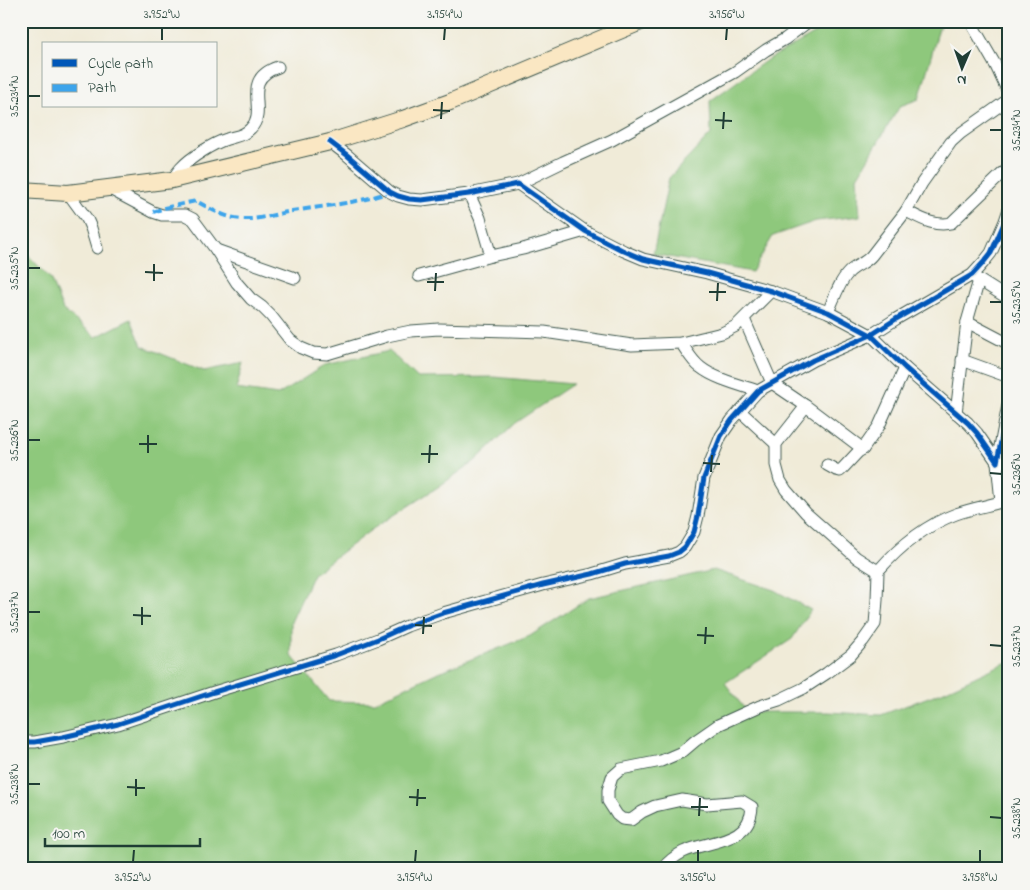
<svg xmlns="http://www.w3.org/2000/svg" width="1030" height="890" font-family="'Indie Flower',sans-serif">
<rect width="100%" height="100%" fill="#f6f6f2"/>
<filter id="ink" filterUnits="userSpaceOnUse"><feTurbulence type="fractalNoise" baseFrequency=".02" numOctaves="2"/><feDisplacementMap in="SourceGraphic" scale="10" xChannelSelector="R" yChannelSelector="G"/><feConvolveMatrix kernelMatrix="1 2 1 2 8 2 1 2 1" color-interpolation-filters="sRGB"/></filter>
<filter id="wash" filterUnits="userSpaceOnUse"><feTurbulence type="fractalNoise" baseFrequency=".0096" numOctaves="4" result="noise"/><feDisplacementMap in="SourceGraphic" scale="20" xChannelSelector="R" yChannelSelector="G"/><feGaussianBlur stdDeviation="1.12" result="paint"/><feColorMatrix in="noise" values="0 0 0 0 0 0 0 0 0 0 0 0 0 0 0 0 0 1.4 0 .05"/><feComposite in="paint" operator="in"/></filter>
<g filter="url(#wash)">
<rect width="100%" height="100%" fill="#f0ebd8"/>
<!-- green -->
<g fill="#8ec87c" stroke="#568258">
<path d="M827,21H941L919,99L900,106L857,177L860,216L816,221L773,236L752,272L653,254L669,178L711,134L710,101L767,60L821,30Z"/>
<path d="M21,248L50,278L63,310L96,337L131,319L142,346L204,371L243,363L236,389L278,395L325,365L389,351L418,378L493,377L573,384L515,423L475,461L438,487L371,530L313,574L291,622V655L329,701L375,702L434,674L530,636L589,598L714,570L774,590L811,610L792,639L725,683L747,712H828L881,715L942,692L1005,663H1009V869H21Z"/>
</g>
</g>
<g filter="url(#ink)">
<g fill="none" stroke-linecap="round" stroke-linejoin="round">
<defs>
<g id="street">
<path d="M970,21L996,66L1009,94"/>
<path d="M330,142L347,155L390,192L398,196L409,199L422,200L469,194L518,184L585,231L624,251L643,259L707,273L771,291L828,312L871,335L905,368L968,423L977,433L997,462L1009,400"/>
<path d="M172,180C175,176 178,171 181,168C191,157 214,143 227,139C236,136 244,136 251,128C269,110 239,80 278,67"/>
<path d="M518,184L563,162L612,140L735,72L766,50L785,39L809,21"/>
<path d="M108,188L153,212L162,215H185L193,219L216,250L237,283L251,299L262,307L271,316L290,340L301,348L313,353L327,354L387,336L411,331L439,329L544,332L632,345L681,343L722,333L736,326L771,291"/>
<path d="M68,193L87,219L91,228L97,248"/>
<path d="M469,194L480,218L491,256"/>
<path d="M906,211C920,218 934,227 951,223L1003,173L1009,169"/>
<path d="M216,250L295,278"/>
<path d="M419,276L491,256L523,249L585,231"/>
<path d="M974,277L1009,299"/>
<path d="M828,312C834,299 839,282 849,272C856,265 866,263 872,255L906,211L922,183L951,142L961,133L1009,99"/>
<path d="M744,319L772,383L806,406L863,449"/>
<path d="M967,322L1009,344"/>
<path d="M681,343C687,351 692,361 700,367C715,379 740,385 758,391"/>
<path d="M962,360L1009,377"/>
<path d="M806,406L776,444V465L780,480L786,490L806,513L857,558L878,571"/>
<path d="M740,411L776,444"/>
<path d="M956,413L967,322L979,280"/>
<path d="M1009,462H997L1001,502L1009,508"/>
<path d="M827,465L836,470L840,471L843,468L858,452L863,449L879,426L905,368"/>
<path d="M21,742H35L63,737L118,724L214,692L336,655L378,639L407,626L443,613L543,585L592,574L625,564L669,556L679,552L685,547L694,532L698,516L704,478L721,436L732,420L758,391L813,360L871,335L896,319L972,275L983,263L991,253L1005,221L1009,209"/>
<path d="M662,869C668,862 675,856 683,852C708,840 750,844 752,807L742,801L707,804L682,800L655,806L642,812L631,820L622,819L617,815L608,801V790L612,777L621,769L661,761L682,752L695,741L718,725L760,706L779,700L804,688L827,673L851,655L863,641L875,624L877,600L878,571C899,547 926,525 956,514C970,509 986,506 1001,502"/>
</g>
<path id="secondary" d="M21,190L68,193L172,180L330,142L403,119L450,102L643,21"/>
</defs>
<!-- street casing -->
<use href="#street" stroke="#3e574d" stroke-width="13"/>
<!-- secondary casing -->
<use href="#secondary" stroke="#3e574d" stroke-width="18"/>
<!-- street -->
<use href="#street" stroke="#fff" stroke-width="11"/>
<!-- secondary -->
<use href="#secondary" stroke="#fae7c3" stroke-width="16"/>
<!-- quiet -->
<path stroke="#3da4eb" stroke-width="4" stroke-dasharray="8 4" stroke-linecap="butt" d="M153,212L164,208L196,201C211,209 225,218 242,219C260,220 275,214 292,211C325,206 358,203 390,192"/>
<defs>
<g id="cycleway">
<path d="M330,142L347,155L390,192L398,196L409,199L422,200L469,194L518,184L585,231L624,251L643,259L707,273L771,291L828,312L871,335L905,368L968,423L977,433L997,462L1009,400"/>
<path d="M21,742H35L63,737L118,724L214,692L336,655L378,639L407,626L443,613L543,585L592,574L625,564L669,556L679,552L685,547L694,532L698,516L704,478L721,436L732,420L758,391L813,360L871,335L896,319L972,275L983,263L991,253L1005,221L1009,209"/>
</g>
</defs>
<!-- cycleway casing -->
<use href="#cycleway" stroke="#f6f6f2" stroke-width="8"/>
<!-- cycleway -->
<use href="#cycleway" stroke="#0057b8" stroke-width="5"/>
</g>
</g>
<!-- ticks -->
<path fill="none" stroke="#1f3d34" stroke-width="2" d="M162,40V28M444,40L445,28M726,40L727,28M28,96H40M433,110L450,111M441,119L442,102M715,120L732,121M723,129L724,112M990,130H1002M28,268H40M145,272L163,273M154,281V264M427,282H444M435,291L436,273M709,292H726M717,301L718,283M990,302H1002M28,440H40M139,444H157M148,453V435M421,454H438M429,463L430,445M703,463L720,464M711,472L712,455M990,473L1002,474M28,612H40M133,615L151,616M142,625V607M415,625L432,626M423,634L424,617M697,635L714,636M705,644L706,627M990,645L1002,646M28,784H40M127,787L145,788M136,796V779M409,797L426,798M417,806L418,789M691,807H708M699,816L700,798M990,817L1002,818M133,862L134,850M415,862L416,850M698,862V850M980,862V850"/>
<!-- margin -->
<rect width="1030" height="890" fill="none" stroke="#f6f6f2" stroke-width="55"/>
<!-- legend -->
<rect x="42" y="42" width="175" height="65" fill="#f6f6f2" stroke="#a0aca6"/>
<rect x="52" y="59" width="25" height="8" fill="#0057b8" stroke="#a0aca6"/>
<text x="88" y="68" font-size="15" fill="#1f3d34">Cycle path</text>
<rect x="52" y="84" width="25" height="8" fill="#3da4eb" stroke="#a0aca6"/>
<text x="88" y="92" font-size="15" fill="#1f3d34">Path</text>
<!-- north arrow -->
<g transform="translate(962 68) rotate(182)" stroke="#f6f6f2" stroke-width="4" paint-order="stroke">
<path d="M0-4L9 19L0 12L-9 19Z" fill="#1f3d34"/>
<text y="-8" font-size="14" font-weight="bold" text-anchor="middle" fill="#1f3d34">N</text>
</g>
<!-- scale -->
<path d="M45 838v8h155v-8" fill="none" stroke="#1f3d34" stroke-width="2.5"/>
<text x="52" y="838" font-size="15" fill="#1f3d34" stroke="#f6f6f2" stroke-width="4" paint-order="stroke">100 m</text>
<rect x="28" y="28" width="974" height="834" fill="none" stroke="#1f3d34" stroke-width="2"/>
<g font-size="12" text-anchor="middle" fill="#1f3d34">
<text x="162" y="18">3.952°W</text>
<text x="445" y="18">3.954°W</text>
<text x="727" y="18">3.956°W</text>
<text transform="translate(14 96) rotate(-90)" y="4">35.234°N</text>
<text transform="translate(1016 130) rotate(-90)" y="4">35.234°N</text>
<text transform="translate(14 268) rotate(-90)" y="4">35.235°N</text>
<text transform="translate(1016 302) rotate(-90)" y="4">35.235°N</text>
<text transform="translate(14 440) rotate(-90)" y="4">35.236°N</text>
<text transform="translate(1016 474) rotate(-90)" y="4">35.236°N</text>
<text transform="translate(14 612) rotate(-90)" y="4">35.237°N</text>
<text transform="translate(1016 646) rotate(-90)" y="4">35.237°N</text>
<text transform="translate(14 784) rotate(-90)" y="4">35.238°N</text>
<text transform="translate(1016 818) rotate(-90)" y="4">35.238°N</text>
<text x="133" y="881">3.952°W</text>
<text x="415" y="881">3.954°W</text>
<text x="698" y="881">3.956°W</text>
<text x="980" y="881">3.958°W</text>
</g>
</svg>
